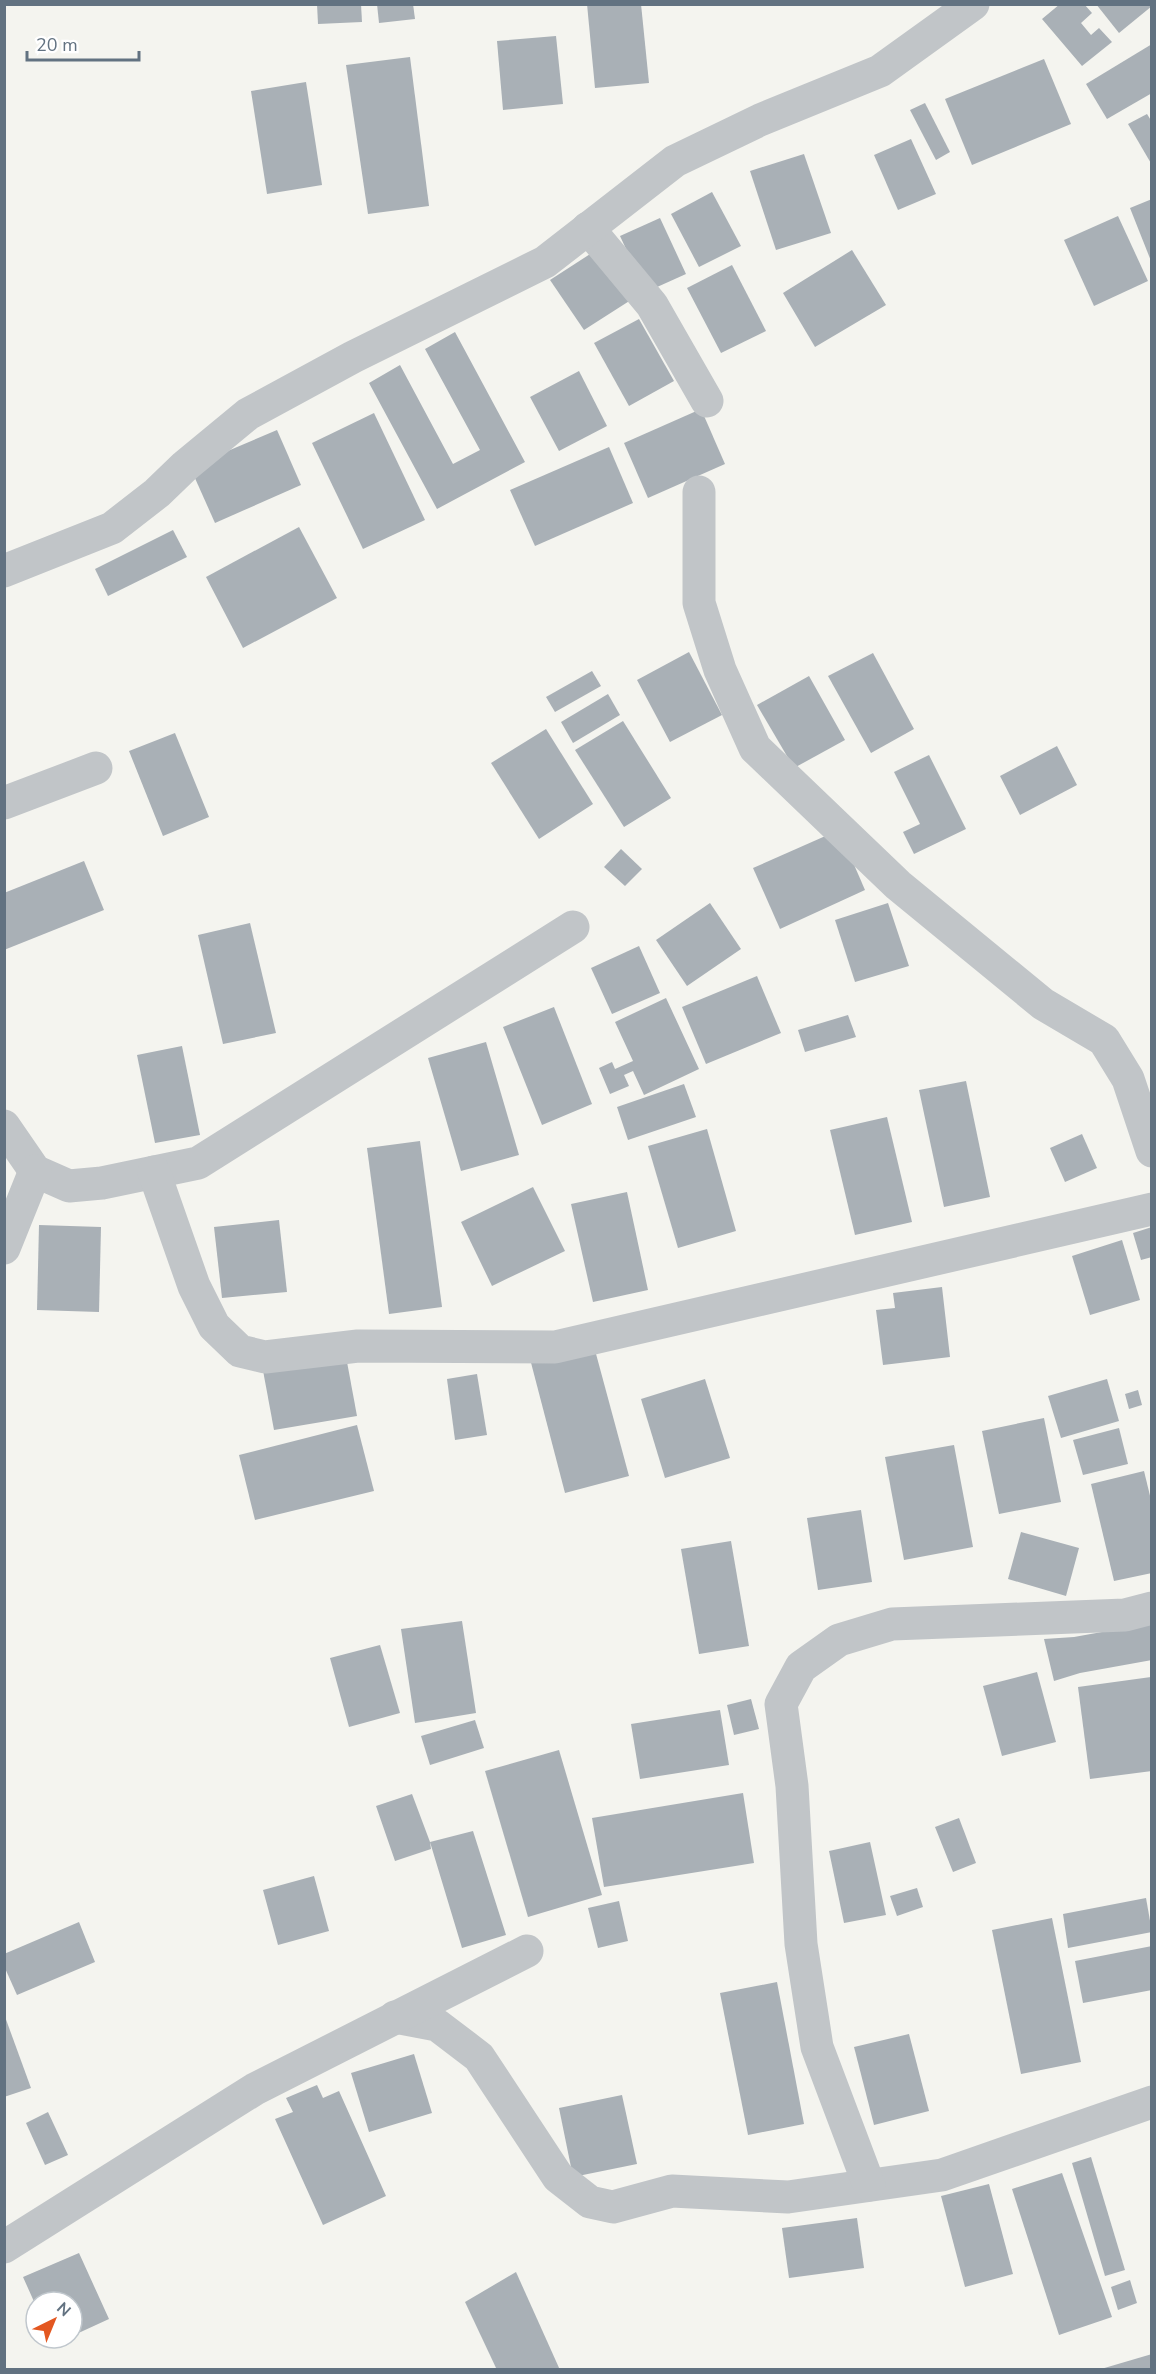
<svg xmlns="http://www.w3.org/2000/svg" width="1156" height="2374" font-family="'Nunito Sans',sans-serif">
<rect width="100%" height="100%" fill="#f4f4ef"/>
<!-- building -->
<g fill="#a9b0b6">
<path d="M317,4H361L362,22L318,24Z"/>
<path d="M377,4H413L415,19L379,23Z"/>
<path d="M587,4H641L649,83L595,88Z"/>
<path d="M1060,4H1084L1092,13L1081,23L1091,35L1099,28L1112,42L1082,66L1042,19Z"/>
<path d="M1096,4H1152V6L1119,33Z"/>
<path d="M556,36L563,104L503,110L497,41Z"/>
<path d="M1152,44V93L1107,119L1086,84Z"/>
<path d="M410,57L429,206L368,214L346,65Z"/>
<path d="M1044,59L1071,124L972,165L945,99Z"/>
<path d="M306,82L322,185L267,194L251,91Z"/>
<path d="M925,103L950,152L936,160L910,110Z"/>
<path d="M1147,114L1152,122V165L1128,124Z"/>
<path d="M911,139L936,194L898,210L874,155Z"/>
<path d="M804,154L831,233L776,250L750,171Z"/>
<path d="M712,192L741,246L699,267L671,214Z"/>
<path d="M1152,199V261H1151L1130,208Z"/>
<path d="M1118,216L1148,281L1094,306L1064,240Z"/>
<path d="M660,218L686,274L646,292L620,236Z"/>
<path d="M601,247L634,298L584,330L550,280Z"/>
<path d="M852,250L886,305L815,347L783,293Z"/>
<path d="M732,265L766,331L721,353L687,288Z"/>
<path d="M639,319L674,381L629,406L594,343Z"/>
<path d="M455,332L525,462L437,509L369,383L400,365L453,464L480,450L425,349Z"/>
<path d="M579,371L607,426L559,451L530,397Z"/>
<path d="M701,409L725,464L648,498L624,443Z"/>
<path d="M374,413L425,520L363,549L312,443Z"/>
<path d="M277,430L301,485L215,523L190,467Z"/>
<path d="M609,447L633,503L535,546L510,490Z"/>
<path d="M299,527L337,598L243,648L206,577Z"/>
<path d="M173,530L187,557L108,596L95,569Z"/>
<path d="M689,652L722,715L670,742L637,680Z"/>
<path d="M873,653L914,729L871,753L828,676Z"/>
<path d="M592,671L601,686L555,712L546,697Z"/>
<path d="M809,676L845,740L794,768L757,705Z"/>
<path d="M608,694L620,715L573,743L561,722Z"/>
<path d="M623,721L671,798L624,827L575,750Z"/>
<path d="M546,729L593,804L539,839L491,763Z"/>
<path d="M175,733L209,817L163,836L129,751Z"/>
<path d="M1057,746L1077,785L1020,815L1000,776Z"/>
<path d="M929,755L966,829L914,854L903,832L920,824L894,772Z"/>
<path d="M839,830L865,890L780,929L753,868Z"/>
<path d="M621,849L642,869L625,886L604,867Z"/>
<path d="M84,861L104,910L4,950V893Z"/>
<path d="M710,903L741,949L687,986L656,940Z"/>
<path d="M888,903L909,966L855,982L835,920Z"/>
<path d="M250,923L276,1033L223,1044L198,935Z"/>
<path d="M639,946L660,993L612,1014L591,968Z"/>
<path d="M757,976L781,1033L706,1064L682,1007Z"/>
<path d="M666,998L699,1069L644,1095L633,1071L624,1075L629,1086L610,1094L599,1068L612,1062L615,1069L633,1061L615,1022Z"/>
<path d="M554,1007L592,1104L542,1125L503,1027Z"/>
<path d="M848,1015L856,1037L805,1052L798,1030Z"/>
<path d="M486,1042L519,1155L461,1171L428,1058Z"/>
<path d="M182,1046L200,1135L155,1143L137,1055Z"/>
<path d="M966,1081L990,1197L944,1207L919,1090Z"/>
<path d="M684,1084L696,1117L628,1140L617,1107Z"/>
<path d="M887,1117L912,1222L855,1235L830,1130Z"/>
<path d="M707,1129L736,1231L678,1248L648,1146Z"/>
<path d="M1082,1134L1097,1168L1065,1182L1050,1148Z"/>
<path d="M420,1141L442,1307L389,1314L367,1148Z"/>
<path d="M533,1187L565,1251L492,1286L461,1222Z"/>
<path d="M627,1192L648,1290L593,1302L571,1204Z"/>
<path d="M279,1220L287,1292L222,1298L214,1227Z"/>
<path d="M39,1225L101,1227L99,1312L37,1310Z"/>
<path d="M1152,1227V1257L1141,1260L1133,1233Z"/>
<path d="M1122,1240L1140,1300L1090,1315L1072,1256Z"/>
<path d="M942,1287L950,1357L883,1365L876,1310L895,1308L893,1293Z"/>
<path d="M592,1339L629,1476L565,1493L529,1355Z"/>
<path d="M345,1351L357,1416L274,1430L262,1365Z"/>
<path d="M477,1374L487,1435L455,1440L447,1379Z"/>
<path d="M705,1379L730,1458L665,1478L641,1399Z"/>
<path d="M1107,1379L1119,1421L1061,1438L1048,1396Z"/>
<path d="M1138,1390L1142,1405L1129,1409L1125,1394Z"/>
<path d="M1044,1418L1061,1502L999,1514L982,1431Z"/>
<path d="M357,1425L374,1491L255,1520L239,1455Z"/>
<path d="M1119,1428L1128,1464L1083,1475L1073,1440Z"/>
<path d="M954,1445L973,1547L904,1560L885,1457Z"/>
<path d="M1144,1471L1152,1504V1573L1114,1581L1091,1484Z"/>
<path d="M861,1510L872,1582L818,1590L807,1518Z"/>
<path d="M1021,1532L1079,1548L1066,1596L1008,1579Z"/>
<path d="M731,1541L749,1646L699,1654L681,1549Z"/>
<path d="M462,1621L476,1713L415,1723L401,1629Z"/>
<path d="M1152,1623V1660L1080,1673L1054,1681L1044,1639L1074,1637Z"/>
<path d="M380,1645L400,1713L349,1727L330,1658Z"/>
<path d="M1037,1672L1056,1742L1002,1756L983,1686Z"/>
<path d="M1151,1677L1152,1771L1090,1779L1078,1687Z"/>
<path d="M751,1699L759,1729L734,1735L727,1705Z"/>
<path d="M720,1710L729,1765L640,1779L631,1724Z"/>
<path d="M475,1720L484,1748L430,1765L421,1736Z"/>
<path d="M559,1750L602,1895L528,1917L485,1771Z"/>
<path d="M743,1793L754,1863L604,1887L592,1818Z"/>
<path d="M412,1794L430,1842L473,1831L506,1935L462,1948L430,1842L431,1849L395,1861L376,1806Z"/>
<path d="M959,1818L976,1863L953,1872L935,1827Z"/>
<path d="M870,1842L886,1915L844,1923L829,1851Z"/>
<path d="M314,1876L329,1931L278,1945L263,1890Z"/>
<path d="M917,1888L923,1907L897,1916L890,1896Z"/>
<path d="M1146,1898L1152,1932L1068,1948L1063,1914Z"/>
<path d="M619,1901L628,1941L598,1948L588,1908Z"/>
<path d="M1052,1918L1081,2062L1021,2074L992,1930Z"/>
<path d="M79,1922L95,1962L17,1995L4,1966V1954Z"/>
<path d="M1152,1946V1990L1083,2003L1075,1961Z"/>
<path d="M777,1982L804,2124L748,2135L720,1993Z"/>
<path d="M4,2014L31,2088L4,2097Z"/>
<path d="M909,2034L929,2111L874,2125L854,2047Z"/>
<path d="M414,2054L432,2113L369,2132L351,2073Z"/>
<path d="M317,2085L323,2098L339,2091L386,2196L323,2225L275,2119L293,2112L286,2098Z"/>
<path d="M622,2095L637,2164L573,2177L559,2108Z"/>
<path d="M48,2112L68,2155L45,2165L26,2123Z"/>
<path d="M1091,2157L1125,2270L1105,2276L1072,2163Z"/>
<path d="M1062,2173L1112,2317L1059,2335L1012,2189Z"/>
<path d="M989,2184L1013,2274L965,2287L941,2196Z"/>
<path d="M857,2218L864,2268L789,2278L782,2228Z"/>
<path d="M79,2253L109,2319L72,2336V2302H36V2306L23,2277Z"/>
<path d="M516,2272L560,2370H497L465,2302Z"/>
<path d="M1130,2280L1137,2303L1118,2310L1111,2287Z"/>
<path d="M1152,2354V2370H1102L1101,2369Z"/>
</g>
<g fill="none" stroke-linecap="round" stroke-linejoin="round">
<!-- minor -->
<g stroke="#c1c5c8" stroke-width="33">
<path d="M588,228L652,305L707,401"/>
<path d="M699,492V603L720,670L755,748L898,885L1043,1004L1104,1040L1128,1079L1152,1151"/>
<path d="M4,571L112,528L157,493L185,466L248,414L353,357L545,262L675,161L760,120L880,71L973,4"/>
<path d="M4,803L96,768"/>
<path d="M4,1126L35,1171L69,1186L102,1183L198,1163L573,927"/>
<path d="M154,1172L194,1286L214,1326L240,1351L265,1357L358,1346L555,1347L1152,1209"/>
<path d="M4,1248L35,1171"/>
<path d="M395,2017L437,2025L479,2057L558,2177L590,2202L613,2207L672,2191L788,2197L942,2175L1152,2102"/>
<path d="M869,2185L817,2047L801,1944L792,1786L781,1704L801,1667L839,1640L892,1624L1125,1615L1152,1608"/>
<path d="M4,2247L255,2089L527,1951"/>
</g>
</g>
<!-- border -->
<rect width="1156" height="2374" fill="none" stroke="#627281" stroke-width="12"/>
<!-- north arrow -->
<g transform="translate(54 2320) rotate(43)"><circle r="28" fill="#ffffff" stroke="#c0c7cd" stroke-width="1.5"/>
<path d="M0-4.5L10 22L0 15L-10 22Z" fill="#e35720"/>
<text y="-9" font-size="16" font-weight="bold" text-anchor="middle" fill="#627281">N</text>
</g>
<!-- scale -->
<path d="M27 51v9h112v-9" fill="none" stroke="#627281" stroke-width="3"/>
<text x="36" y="51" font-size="18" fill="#627281" stroke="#ffffff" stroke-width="4.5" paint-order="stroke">20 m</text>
</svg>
